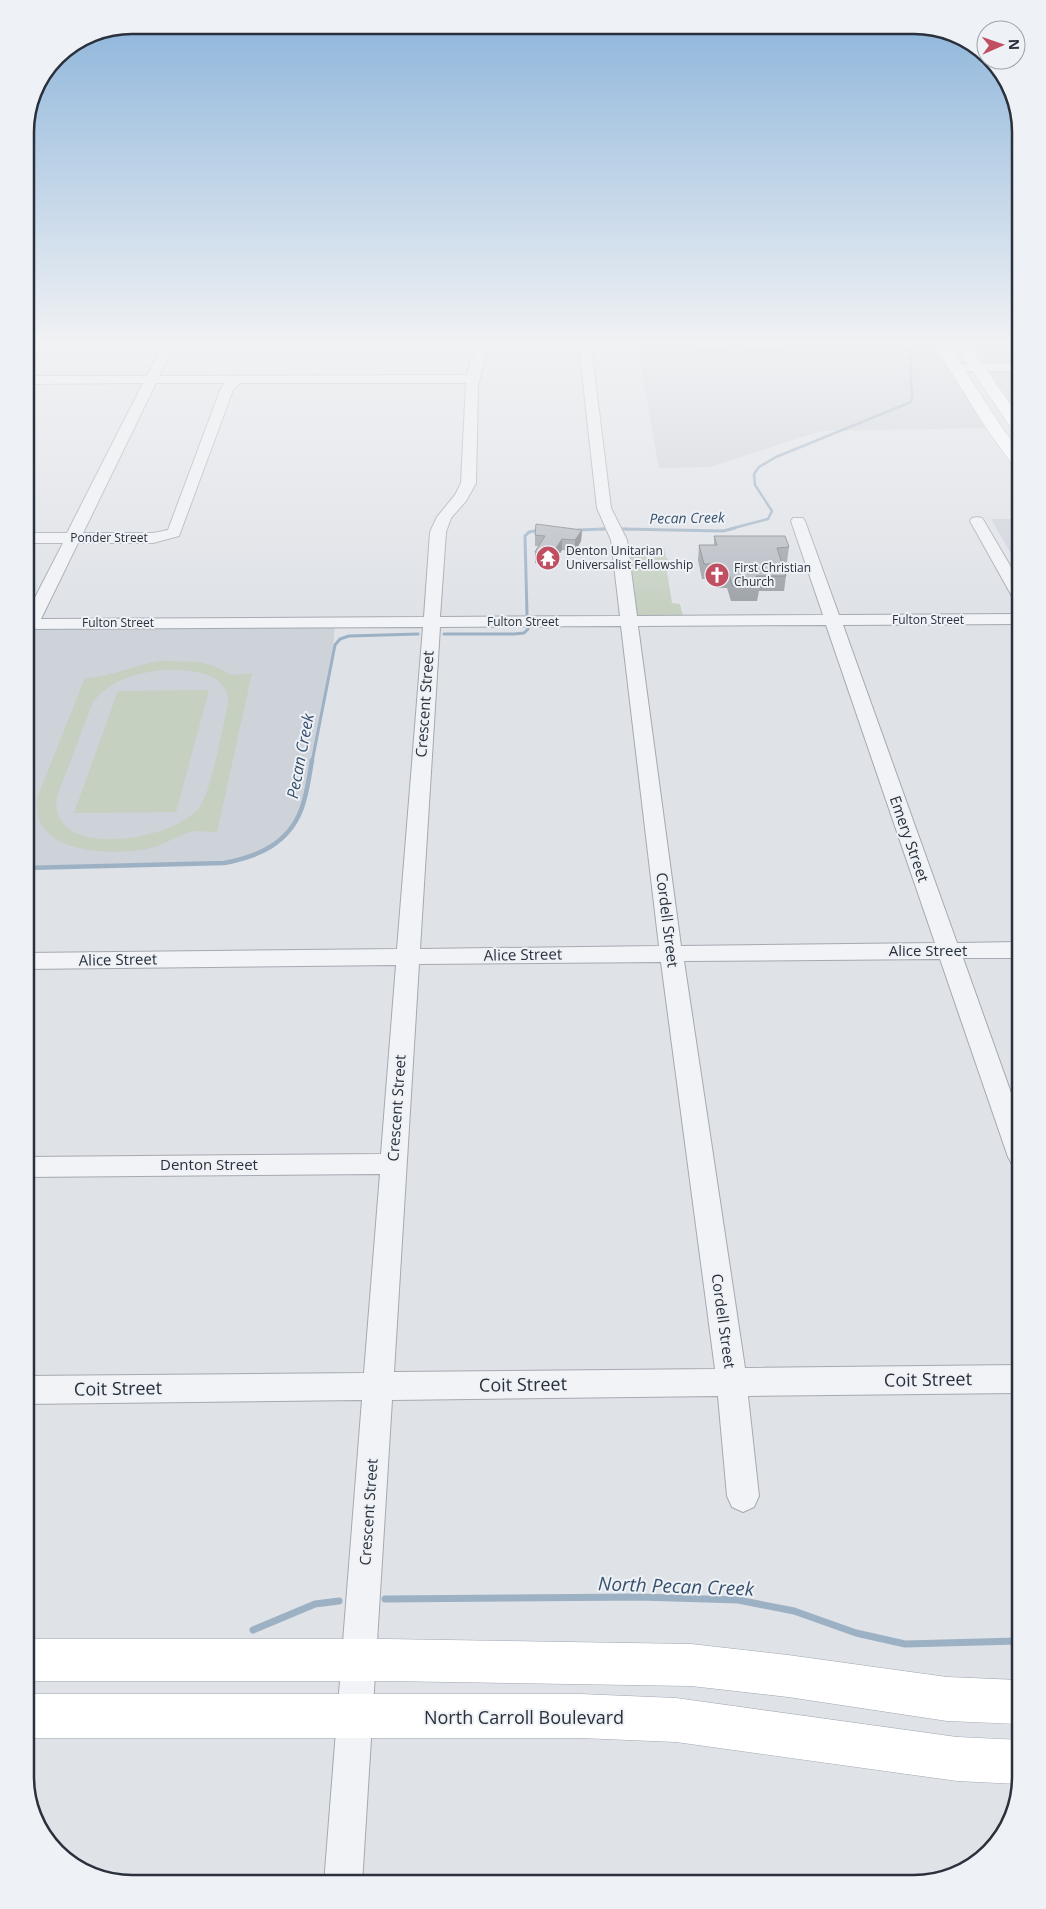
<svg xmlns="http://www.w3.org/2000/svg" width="1046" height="1909" font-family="'Open Sans',sans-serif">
<rect width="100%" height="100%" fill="#dfe2e7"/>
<!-- built -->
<g fill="#ced2d9">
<path d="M637,346H934L985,428L821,431L710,467L659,468Z"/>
<path d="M969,346H1021V420Z"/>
<path d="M991,519H1021V571Z"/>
<path d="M335,622L333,649L305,799L299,819L293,829L282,841L257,855L234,861L25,869V627Z"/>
</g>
<!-- green -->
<g fill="#c5d0c1" fill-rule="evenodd">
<path d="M627,548H664L666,557L672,564L666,566L672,603L680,604L683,616H636Z"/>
<path d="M160,661L200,662L216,667L232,675L252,673L217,832C209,832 201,831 194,831C190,831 163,844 155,847C116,857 26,856 38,796L85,678C111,677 134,665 160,661ZM163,670C187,669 230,671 228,704C222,728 212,793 198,809C168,843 46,860 57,796L93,702C110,680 136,673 163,670Z"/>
<path d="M209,690L176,812L74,813L118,691Z"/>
</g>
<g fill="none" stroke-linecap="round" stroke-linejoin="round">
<!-- stream-far3 -->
<g stroke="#9db1c4" stroke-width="2.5">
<path d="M601,529H604"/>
<path d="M623,529H629"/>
<path d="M730,529L768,519L772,511L755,485L754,474L759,467L776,457L911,402C914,395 911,389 911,382C911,366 912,362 908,346"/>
</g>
<!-- stream-far2 -->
<g stroke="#9db1c4" stroke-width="3">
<path d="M623,529L723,531L735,528"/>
<path d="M578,530L604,529"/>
<path d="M527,615L525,536L529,532L540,530"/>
<path d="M444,634H514L524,633L528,629"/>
<path d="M312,762L335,645L340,639L349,636L418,634"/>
</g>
<!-- stream-far1 -->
<path stroke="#9db1c4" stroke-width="4.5" d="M25,868L224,863C257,857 288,844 301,810C307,795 309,777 312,760"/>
<!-- stream -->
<g stroke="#9db1c4" stroke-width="7">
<path d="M385,1599L640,1597L738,1600L794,1611L856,1633L905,1644L1021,1641"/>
<path d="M253,1630L315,1604L339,1601"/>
</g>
<defs>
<g id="minor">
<path d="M30,346H42L29,364L25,365V352Z"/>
<path d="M162,346H174L159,376L467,375L473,355L480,346H492L485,356L478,386L476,483L466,501L451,518L446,532L440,617L620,616L611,540L597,508L579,346H591L611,508L627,540L637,616L823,615L791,521L793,518H803L805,521L839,615L1021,614V624L843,625L957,943L1021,942V958H963L1021,1121V1167L1012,1164L1008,1157L940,959L684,961L745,1368L1021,1365V1393L748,1396L759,1496L754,1507L743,1512L732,1507L727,1496L718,1396L392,1400L362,1884H324L362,1400L25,1404V1376L364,1373L380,1174L25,1177V1157L381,1154L396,965L25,969V953L397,949L423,627L25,629V617L63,543H25V533H67L143,383L25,384V376H147ZM156,383H225L221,388L168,530L153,533H83ZM240,383H466L461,483L455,495L437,517L430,532L424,617L41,619L78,543H153L179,536L233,390ZM826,625L935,943L681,946L638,626ZM621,626L659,946L420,949L440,627ZM661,962L715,1369L394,1372L419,964Z"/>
<path d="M1021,363V371L956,372L950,368L956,364Z"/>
<path d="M977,517L982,518L984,521L1021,584V603L1015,601L1013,598L970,521L972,518Z"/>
</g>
<g id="major">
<path d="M935,346H949L1003,429L1021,453V469L1015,468L988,431Z"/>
<path d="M968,350L973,351L1021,419V436L1015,434L961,354L963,351Z"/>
<path d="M25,1639H386L691,1644L788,1655L947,1677L1021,1680V1724L947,1721L788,1697L691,1686L386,1681H25Z"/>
<path d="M25,1694H580L676,1698L957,1737L1021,1740V1778L1019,1784L957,1781L676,1742L580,1738H25Z"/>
</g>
</defs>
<!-- minor casing -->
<use href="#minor" stroke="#a5a9b1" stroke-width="2"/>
<!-- major casing -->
<use href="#major" stroke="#a0a7b2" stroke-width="1"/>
<!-- minor -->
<use href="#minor" fill="#f2f3f6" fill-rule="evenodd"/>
<!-- major -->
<use href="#major" fill="#fff" fill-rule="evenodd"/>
</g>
<!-- wall -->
<g fill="#9da2a8">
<path d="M700,346H779L778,353L751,354L749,347H725L724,351H702Z"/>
<path d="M1021,505V536L1015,527Z"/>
<path d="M582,530L581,541L575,552L562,550L552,566L535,563V552L538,546H535V535Z"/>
<path d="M714,536L789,547L787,562L782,563L786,576L784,591H759L757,601H731L727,588H717L714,579H702L698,560L699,545H714Z"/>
</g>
<!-- shaded-wall -->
<g fill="#808488">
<path d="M582,530L581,541L575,552V540Z"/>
<path d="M562,539V550L552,566V554Z"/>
</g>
<!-- building -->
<g fill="#b7bcc3" stroke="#808488">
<path d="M536,524L582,530L575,540L562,539L552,554L535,552L545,536L535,535Z"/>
<path d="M714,536H785L789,547L777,548L786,576H756L759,586H732L729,573H718L716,564H704L699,545H717Z"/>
</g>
<!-- sky -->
<linearGradient id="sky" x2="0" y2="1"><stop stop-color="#8ab3da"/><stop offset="0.56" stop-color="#f1f2f4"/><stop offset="1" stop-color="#f1f2f4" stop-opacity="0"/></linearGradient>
<rect width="1046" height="613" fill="url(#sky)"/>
<!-- icons -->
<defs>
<symbol id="temple-disc" viewBox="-11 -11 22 22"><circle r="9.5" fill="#c14f62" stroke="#eef1f5"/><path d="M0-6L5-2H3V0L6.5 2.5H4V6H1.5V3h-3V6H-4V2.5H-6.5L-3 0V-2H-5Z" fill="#fff"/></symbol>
<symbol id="church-disc" viewBox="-11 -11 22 22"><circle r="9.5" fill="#c14f62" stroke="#eef1f5"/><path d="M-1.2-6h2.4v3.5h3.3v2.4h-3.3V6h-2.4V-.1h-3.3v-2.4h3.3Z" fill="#fff"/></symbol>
</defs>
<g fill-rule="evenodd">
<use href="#temple-disc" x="534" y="544" width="28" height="28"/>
<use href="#church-disc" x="703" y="561" width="28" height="28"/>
</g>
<g text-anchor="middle" stroke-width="4" stroke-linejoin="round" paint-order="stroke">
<!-- far-street labels -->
<g font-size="12" fill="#2a313d" stroke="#eef1f5">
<text x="109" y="542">Ponder Street</text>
<text x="928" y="624">Fulton Street</text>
<text x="523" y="626">Fulton Street</text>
<text x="118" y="627">Fulton Street</text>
</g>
<!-- far-poi labels -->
<g font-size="12" fill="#2a313d" stroke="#eef1f5" text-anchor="start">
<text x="566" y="555">Denton Unitarian<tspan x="566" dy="14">Universalist Fellowship</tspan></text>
<text x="734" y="572">First Christian<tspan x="734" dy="14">Church</tspan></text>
</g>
<!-- far-water labels -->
<g font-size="14" font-style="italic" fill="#37506d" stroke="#eef1f5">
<text transform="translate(687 518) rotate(-1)" y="5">Pecan Creek</text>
</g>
<!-- street labels -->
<g font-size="15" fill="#2a313d" stroke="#eef1f5">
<text transform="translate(425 704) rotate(-86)" y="5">Crescent Street</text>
<text transform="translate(909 839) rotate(71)" y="5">Emery Street</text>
<text transform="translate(667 920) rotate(83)" y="5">Cordell Street</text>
<text x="928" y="956">Alice Street</text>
<text transform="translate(523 955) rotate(-1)" y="5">Alice Street</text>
<text transform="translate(118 960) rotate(-1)" y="5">Alice Street</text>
<text transform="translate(397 1108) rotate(-86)" y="5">Crescent Street</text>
<text x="209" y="1170">Denton Street</text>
<text transform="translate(723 1321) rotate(82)" y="5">Cordell Street</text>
<text transform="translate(369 1512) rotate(-86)" y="5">Crescent Street</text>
</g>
<!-- water labels -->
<g font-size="16" font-style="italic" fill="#37506d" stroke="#eef1f5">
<text transform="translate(300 756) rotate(-79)" y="6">Pecan Creek</text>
</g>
<!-- near-street labels -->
<g font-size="18" fill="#2a313d" stroke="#eef1f5">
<text transform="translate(928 1380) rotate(-1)" y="6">Coit Street</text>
<text transform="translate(523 1385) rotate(-1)" y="6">Coit Street</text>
<text transform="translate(118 1389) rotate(-1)" y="6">Coit Street</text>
<text x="524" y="1724">North Carroll Boulevard</text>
</g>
<!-- near-water labels -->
<g font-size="19" font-style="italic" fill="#37506d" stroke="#eef1f5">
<text transform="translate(676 1586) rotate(2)" y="7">North Pecan Creek</text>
</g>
</g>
<!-- crop -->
<path d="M0 0H1046V1909H0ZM132 34H914A98 98 0 0 1 1012 132V1777A98 98 0 0 1 914 1875H132A98 98 0 0 1 34 1777V132A98 98 0 0 1 132 34Z" fill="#eef1f5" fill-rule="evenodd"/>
<path fill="none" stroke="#2a313d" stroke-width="2.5" d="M132 34H914A98 98 0 0 1 1012 132V1777A98 98 0 0 1 914 1875H132A98 98 0 0 1 34 1777V132A98 98 0 0 1 132 34Z"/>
<!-- north arrow -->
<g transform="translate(1001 45) rotate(88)"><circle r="24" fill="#eef1f5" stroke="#a0a4ab"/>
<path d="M0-4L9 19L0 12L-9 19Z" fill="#c14f62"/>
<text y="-8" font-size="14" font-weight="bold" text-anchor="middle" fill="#2a313d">N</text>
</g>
</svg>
